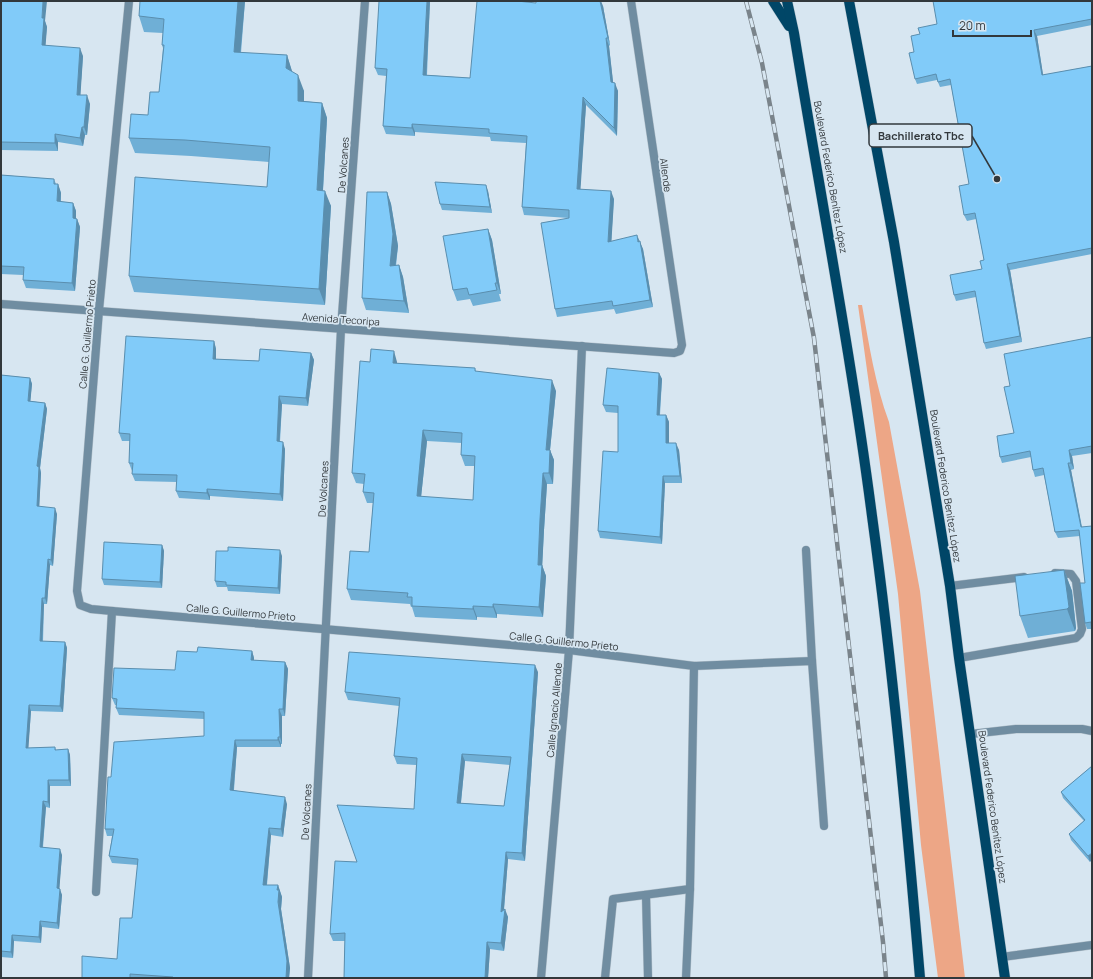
<svg xmlns="http://www.w3.org/2000/svg" width="1093" height="979" font-family="Manrope,sans-serif">
<rect width="100%" height="100%" fill="#d7e6f1"/>
<!-- green -->
<path fill="#eda686" d="M858,305H862C869,344 875,384 889,422L920,591L965,978H938L921,845L898,594Z"/>
<g fill="none" stroke-linecap="round" stroke-linejoin="round">
<defs>
<g id="service">
<path d="M950,586L1024,577"/>
<path d="M959,658L1076,638L1080,634L1082,629L1076,581L1071,574L1055,573"/>
<path d="M971,734L1016,729H1082L1092,731"/>
<path d="M646,895L648,978"/>
<path d="M1002,957L1092,945"/>
<path d="M605,978L613,899L690,889"/>
</g>
<g id="minor">
<path d="M129,1L99,310L77,591L80,605L91,609L112,611L569,650L694,666L812,661L824,826"/>
<path d="M1,304L674,353L680,351L682,345L631,1"/>
<path d="M806,550L812,661"/>
<path d="M96,892L112,611"/>
<path d="M308,978L341,329L365,1"/>
<path d="M541,978L569,650L582,346"/>
<path d="M686,978L690,889L694,666"/>
</g>
<g id="primary">
<path d="M773,1L789,26"/>
<path d="M787,1L794,33C820,194 851,354 872,516C893,669 907,824 920,978"/>
<path d="M849,1L894,242L950,586L959,658L1005,978"/>
</g>
</defs>
<!-- service casing -->
<use href="#service" stroke="#b6c3cd" stroke-width="9"/>
<!-- minor casing -->
<use href="#minor" stroke="#b6c3cd" stroke-width="9"/>
<!-- primary casing -->
<use href="#primary" stroke="#b6c3cd" stroke-width="11"/>
<!-- service -->
<use href="#service" stroke="#708da1" stroke-width="8"/>
<!-- minor -->
<use href="#minor" stroke="#708da1" stroke-width="8"/>
<!-- primary -->
<use href="#primary" stroke="#004667" stroke-width="10"/>
<defs>
<path id="rail" d="M746,1L762,63L814,338L838,551L883,942L886,978"/>
</defs>
<!-- rail casing -->
<use href="#rail" stroke="#7a848b" stroke-width="4.5"/>
<!-- rail -->
<use href="#rail" stroke="#d7e6f1" stroke-width="3" stroke-dasharray="9" stroke-linecap="butt"/>
</g>
<!-- wall -->
<g fill="#6fafd6" fill-rule="evenodd">
<path d="M1,1L45,21L47,27L45,45L83,56L80,95L90,104L87,135H85L83,146L58,142V151L1,150Z"/>
<path d="M245,1L241,53L287,55L292,72L304,91V101L322,103L327,118L323,191L331,206L325,305L134,292L129,276L267,187L269,162L191,156L135,153L129,138L148,115L159,92L163,48L162,45L163,33L144,32L139,16Z"/>
<path d="M430,1L427,75L470,78L536,3L603,6L610,45L609,46L613,83L618,91L617,136L586,105L580,189L614,199L611,241H639L643,249L653,307L616,314L614,309L557,317L555,309L569,218L524,215L522,207L526,143L491,141L490,137L415,132V136L386,134L383,126L386,76L378,75L375,68Z"/>
<path d="M1092,1V25L1037,36L1043,75L1092,66V254L1010,270L1022,342L986,349L984,343L976,297L956,301L954,295L982,269L984,260L976,219L967,221L964,215L969,184L951,85L940,87L937,80L917,84L915,79L914,52L920,34L937,24Z"/>
<path d="M1,175L54,179L56,184H58L61,193V202L73,203L76,211V219H77L80,227L75,291L26,288L23,280V275L1,274Z"/>
<path d="M488,191L492,213L442,210L440,204Z"/>
<path d="M387,192L391,204L398,246L396,266L399,265L403,277L409,313L366,310L362,298Z"/>
<path d="M488,229L492,240L501,294H499L501,301L473,306L470,299L457,301L453,290Z"/>
<path d="M1092,337V453L1072,456L1074,469L1071,470L1082,527L1092,629H1087L1085,623V583L1080,536L1058,538L1055,532L1044,475L1035,477L1033,470L1031,457L1002,463L1000,457L1014,433L1010,386Z"/>
<path d="M214,341L216,349V359L259,361L311,353L314,360L308,406L282,404L280,442L285,449L283,501L210,496V500L179,498L176,491L177,482L135,481L132,474V471L129,463L130,441H122L119,433Z"/>
<path d="M370,362H397V363L475,368L476,372L556,391L550,450L554,460L553,484H547L544,530L542,565L546,576L543,617L497,614V618L477,617V620L415,617L412,607H411L410,604L351,600L347,589L369,552L373,503H367L363,492L364,484L356,483L352,473ZM427,441L462,443L461,455L465,466H475L473,500L421,497Z"/>
<path d="M659,373L662,379L660,415H666L669,422V443L679,450L682,483H665L662,544L600,538L598,531L618,452V413L606,412L603,405Z"/>
<path d="M1,375L30,378L32,384L30,401L45,403L47,409L40,468L41,473L39,507L57,514L53,566L50,565L47,604H44L43,642H65L67,648L63,712L31,711L28,748L55,747L56,750L68,749L70,755L71,786H50V808L46,807L43,847L62,855L59,889L62,895L59,929L42,927L41,943L14,941L13,958L1,957Z"/>
<path d="M162,545L164,551L162,588L104,585L102,579Z"/>
<path d="M282,556L280,594L228,591L227,587H217L215,581Z"/>
<path d="M1064,570L1072,591L1076,628L1075,631L1028,638L1020,616Z"/>
<path d="M252,651L254,658V660L285,662L288,669L285,716H282V744H281V747H237L234,790L287,804L283,837L271,835L267,885H278L282,897L281,909L290,968L289,978H82L117,959L132,918L138,865L112,863L109,856L112,836H107L105,829L111,777L204,736V719L119,715L116,708V705H115L112,698L175,670L197,652Z"/>
<path d="M538,672L525,861L508,859L504,910L508,917L504,951L490,949L488,978H344L345,941H333L330,934L357,862L414,809L416,765L397,764L394,756L399,706L348,700L345,692ZM465,761L510,765L504,806L461,803Z"/>
<path d="M1092,766L1090,862L1071,840L1069,834L1084,821L1063,798L1061,792Z"/>
</g>
<!-- shaded-wall -->
<g fill="#5a8eae">
<path d="M43,1H47L45,21L47,27L45,53L42,45V18Z"/>
<path d="M238,1H245L239,68L234,52Z"/>
<path d="M427,1H430L426,83L423,75Z"/>
<path d="M600,1H601L603,6L610,45L608,38Z"/>
<path d="M1034,30L1037,36L1044,81L1042,75Z"/>
<path d="M606,38L609,46L614,90L611,82Z"/>
<path d="M80,48L83,56L80,103L77,95Z"/>
<path d="M287,55L292,71L291,83L286,68Z"/>
<path d="M298,75L304,91V117L298,101Z"/>
<path d="M615,83L618,91L617,136L614,128Z"/>
<path d="M87,95L90,104L87,135L84,127Z"/>
<path d="M583,97L586,105L580,197L577,189Z"/>
<path d="M322,103L327,118L322,206L317,190Z"/>
<path d="M412,124L415,132V136L412,128Z"/>
<path d="M82,127L85,135L83,146L80,138Z"/>
<path d="M55,134L58,142V151L55,143Z"/>
<path d="M58,184L61,193L60,209L57,201Z"/>
<path d="M486,185L488,191L492,213L490,207Z"/>
<path d="M325,191L331,206L325,305L319,289Z"/>
<path d="M611,191L614,199L611,249L608,242Z"/>
<path d="M387,192L391,204L398,246L394,277L390,266Z"/>
<path d="M73,203L76,211V227L73,218Z"/>
<path d="M77,219L80,227L75,291L72,283Z"/>
<path d="M488,229L492,240L501,294L497,283Z"/>
<path d="M637,235L643,249L653,307L650,300Z"/>
<path d="M1007,264L1010,270L1022,342L1020,336Z"/>
<path d="M399,265L403,277L409,313L404,301Z"/>
<path d="M214,341L216,349V366L213,359Z"/>
<path d="M394,351L397,362V373L393,363Z"/>
<path d="M311,353L314,360L308,406L306,398Z"/>
<path d="M659,373L662,379L659,422L657,415Z"/>
<path d="M30,378L32,384L30,406L28,401Z"/>
<path d="M552,380L556,391L550,450L554,460L553,484L549,473L546,450Z"/>
<path d="M279,396L282,404L279,449L277,441Z"/>
<path d="M45,403L47,409L40,468L41,473L39,512L37,506V466Z"/>
<path d="M666,415L669,422V450L666,443Z"/>
<path d="M423,430L427,441L420,507L417,496Z"/>
<path d="M283,442L285,449L283,501L280,494Z"/>
<path d="M676,443L679,450L682,483L680,476Z"/>
<path d="M1069,450L1072,456L1074,469L1071,463Z"/>
<path d="M1068,463L1071,470L1083,534L1081,527Z"/>
<path d="M543,473L547,484L544,530L542,571V565L546,576L543,617L539,607L538,565L540,519Z"/>
<path d="M663,476L665,483L662,544L660,537Z"/>
<path d="M207,489L210,496V500L207,493Z"/>
<path d="M55,508L57,514L53,566L51,560Z"/>
<path d="M162,545L164,551L162,588L160,582Z"/>
<path d="M280,550L282,556L280,594L278,588Z"/>
<path d="M48,559L50,565L47,604L45,598Z"/>
<path d="M1064,570L1072,591L1076,628L1075,631L1067,609Z"/>
<path d="M42,598L44,604L42,647L40,641Z"/>
<path d="M493,604L497,614V618L493,607Z"/>
<path d="M473,606L477,617V620L473,609Z"/>
<path d="M65,642L67,648L63,712L60,706Z"/>
<path d="M252,651L254,658V667L251,660Z"/>
<path d="M285,662L288,669L285,716L283,709Z"/>
<path d="M535,665L538,672L525,861L522,853Z"/>
<path d="M29,705L31,711L28,754L26,748Z"/>
<path d="M279,709L282,716V744L280,737Z"/>
<path d="M278,737L281,744V747L278,740Z"/>
<path d="M235,740L237,747L233,797L230,790Z"/>
<path d="M68,749L70,755L71,786L69,780Z"/>
<path d="M462,754L465,761L460,811L457,803Z"/>
<path d="M48,780L50,786V808L48,802Z"/>
<path d="M285,797L287,804L283,837L281,829Z"/>
<path d="M43,801L46,807L42,853L40,847Z"/>
<path d="M269,828L271,835L266,892L263,885Z"/>
<path d="M60,849L62,855L59,894L57,888Z"/>
<path d="M506,852L508,859L503,920L501,912Z"/>
<path d="M1092,853V860L1090,862L1088,856Z"/>
<path d="M278,885L282,897L281,909L290,968L289,978H286L277,890Z"/>
<path d="M60,889L62,895L59,929L57,923Z"/>
<path d="M505,909L508,917L504,951L501,943Z"/>
<path d="M40,921L42,927L41,943L39,937Z"/>
<path d="M12,935L14,941L13,958L11,952Z"/>
<path d="M487,942L490,949L488,978H485Z"/>
</g>
<!-- building -->
<g fill="#81cbf9" stroke="#5a8eae" fill-rule="evenodd">
<path d="M1,1H43L42,18H44L42,45L80,48L77,95H87L84,127H82L80,138L55,134V143L1,142Z"/>
<path d="M140,1H238L234,52L287,55L286,68L298,75V101L322,103L317,190L325,191L319,289L129,276L135,177L267,187L270,147L185,140L129,138L131,114L148,115L150,92H159L164,45H162L164,19L139,16Z"/>
<path d="M379,1H427L423,75L470,78L477,1H517L536,3V1H600L608,38H606L611,82L615,83L614,128L583,97L577,189L611,191L608,242L637,235L638,242L640,241L650,300L613,306L612,301L555,309L541,223L569,218V210L522,207L527,136L489,133V129L412,124V128L383,126L387,69L375,68Z"/>
<path d="M933,1H1092V19L1034,30L1042,75L1092,66V248L1007,264L1020,336L984,343L975,291L954,295L950,275L982,269L980,261L984,260L975,213L964,215L959,186L969,184L950,79L938,82L936,74L915,79L909,53L914,52L911,36L920,34L918,28L937,24Z"/>
<path d="M1,175L54,179V184H58L57,201L73,203V218L77,219L72,283L23,280L24,267L1,266Z"/>
<path d="M435,182L486,185L490,207L440,204Z"/>
<path d="M367,192H387L393,234L390,266L399,265L404,301L362,298Z"/>
<path d="M488,229L497,283H495L497,290L469,295L467,288L453,290L443,236Z"/>
<path d="M126,336L214,341L213,359L259,361L260,349L311,353L306,398L279,396L277,441L283,442L280,494L207,489V493L176,491L177,475L132,474L133,463H129L130,434L119,433Z"/>
<path d="M1092,337V446L1069,450L1071,463H1068L1081,527L1092,526V631L1091,622L1085,623L1080,583H1085L1079,530L1055,532L1043,468L1033,470L1030,451L1000,457L997,436L1014,433L1004,387L1010,386L1004,354Z"/>
<path d="M371,349L394,351L393,363L475,368V371L552,380L546,450H550L549,473H543L540,519L538,565H542L539,607L493,604V607L473,606V609L412,606V597H407L408,593L347,589L350,551L369,552L374,493L363,492L365,474L352,473L360,361L370,362ZM423,430L462,433L461,455L475,456L473,500L417,496Z"/>
<path d="M607,368L659,373L657,415H666V443H676L680,476H663L660,537L598,531L603,451L618,452V406L603,405Z"/>
<path d="M1,375L30,378L28,401L45,403L37,466L39,467L37,506L55,508L51,560L48,559L45,598H42L40,641L65,642L60,706L29,705L26,748L55,747V750L68,749L69,780H48V802L43,801L40,847L60,849L57,888L60,889L57,923L40,921L39,937L12,935L11,952L1,951Z"/>
<path d="M104,542L162,545L160,582L102,579Z"/>
<path d="M228,547L280,550L278,588L226,585V582L215,581L216,551H228Z"/>
<path d="M1064,570L1069,607L1067,609L1020,616L1015,576Z"/>
<path d="M198,647L252,651L251,660L285,662L283,709H279L280,737H278V740H235L230,790L285,797L281,829L269,828L263,885H278L277,890H279L278,902L287,961L286,978H173V977L130,974V978H82V956L117,959L120,918H132L138,859L109,856L114,829H105L108,777H111L114,742L204,736V712L116,708L117,699L112,698L114,668L175,670L177,651L197,652Z"/>
<path d="M349,652L535,665L522,853L506,852L501,912L505,909L501,943L487,942L485,978H344L345,933L330,934L335,861L357,862L337,805L414,809L417,758L394,756L400,698L345,692ZM462,754L511,757L504,806L457,803Z"/>
<path d="M1092,766V853L1088,856L1069,834L1085,820L1061,792Z"/>
</g>
<g text-anchor="middle" stroke-width="3.5" stroke-linejoin="round" paint-order="stroke">
<!-- street labels -->
<g font-size="10" fill="#32383c" stroke="#d7e6f1">
<text transform="translate(343 165) rotate(-86)" y="4">De Volcanes</text>
<text transform="translate(666 175) rotate(82)" y="4">Allende</text>
<text transform="translate(831 177) rotate(80)" y="4">Boulevard Federico Benítez López</text>
<text transform="translate(341 319) rotate(4)" y="4">Avenida Tecoripa</text>
<text transform="translate(87 334) rotate(-85)" y="4">Calle G. Guillermo Prieto</text>
<text transform="translate(946 486) rotate(81)" y="4">Boulevard Federico Benítez López</text>
<text transform="translate(323 489) rotate(-87)" y="4">De Volcanes</text>
<text transform="translate(241 612) rotate(5)" y="4">Calle G. Guillermo Prieto</text>
<text transform="translate(564 641) rotate(6)" y="4">Calle G. Guillermo Prieto</text>
<text transform="translate(554 710) rotate(-85)" y="4">Calle Ignacio Allende</text>
<text transform="translate(993 807) rotate(82)" y="4">Boulevard Federico Benítez López</text>
<text transform="translate(306 812) rotate(-87)" y="4">De Volcanes</text>
</g>
</g>
<!-- callouts -->
<path fill="none" stroke="#32383c" stroke-width="1.5" d="M997 179L972 136"/>
<circle fill="#32383c" stroke="#d7e6f1" stroke-width="1.5" cx="997" cy="179" r="4"/>
<rect fill="#d7e6f1" stroke="#32383c" stroke-width="1.5" x="869" y="124" width="103" height="23" rx="4"/>
<g font-size="11" text-anchor="middle" font-weight="bold" fill="#32383c">
<text x="921" y="140">Bachillerato Tbc</text>
</g>
<!-- border -->
<rect width="1093" height="979" fill="none" stroke="#32383c" stroke-width="4"/>
<!-- scale -->
<path d="M953 30v6h78v-6" fill="none" stroke="#32383c" stroke-width="2"/>
<text x="959" y="30" font-size="12" fill="#32383c" stroke="#d7e6f1" stroke-width="3" paint-order="stroke">20 m</text>
</svg>
